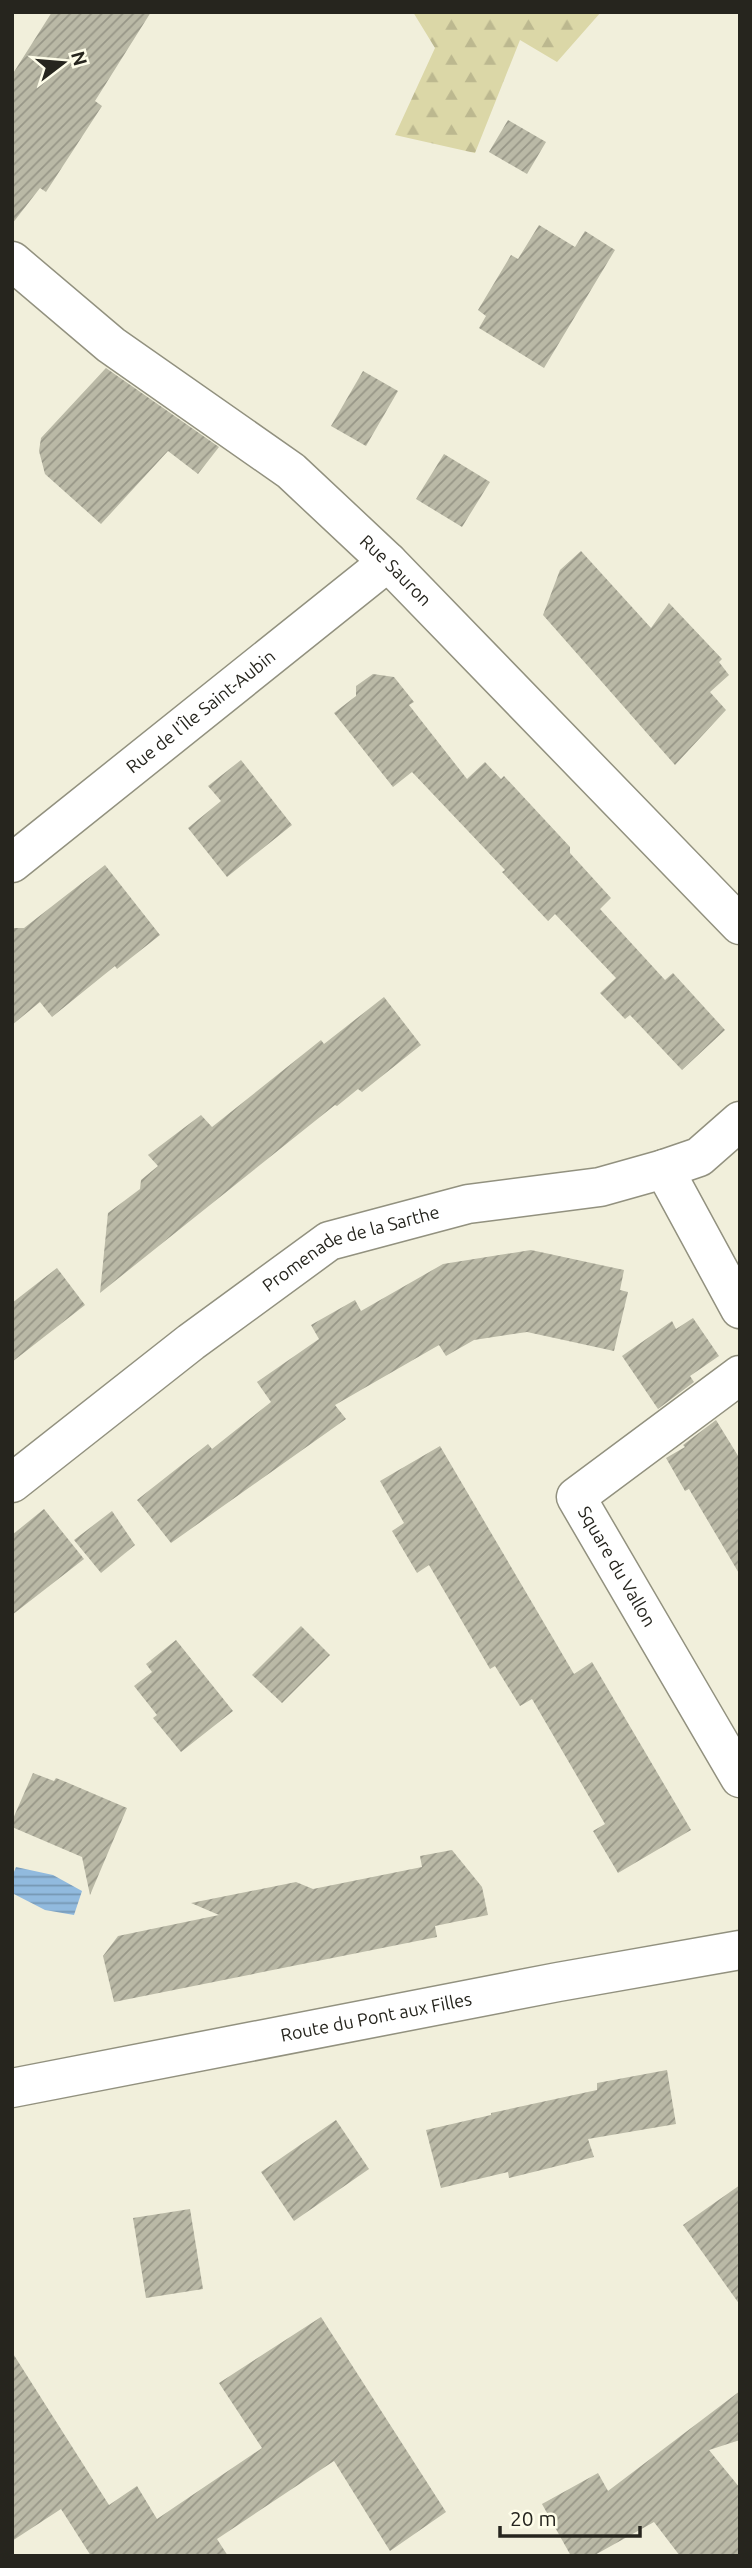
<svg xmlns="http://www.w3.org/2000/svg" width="752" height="2568" font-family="Ubuntu,sans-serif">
<defs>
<pattern id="forest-firs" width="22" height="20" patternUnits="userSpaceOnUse" patternTransform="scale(1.75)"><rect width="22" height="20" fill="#dbd7a7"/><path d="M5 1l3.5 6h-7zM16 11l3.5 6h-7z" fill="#bcb88f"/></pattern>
<pattern id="water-rules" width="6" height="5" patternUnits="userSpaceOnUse" patternTransform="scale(1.75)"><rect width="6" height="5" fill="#91bade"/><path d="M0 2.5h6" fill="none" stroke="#7697b3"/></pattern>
<pattern id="building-hatch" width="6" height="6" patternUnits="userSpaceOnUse" patternTransform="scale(1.75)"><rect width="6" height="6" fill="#bab9a6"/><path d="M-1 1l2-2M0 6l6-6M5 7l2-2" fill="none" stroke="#979687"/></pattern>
</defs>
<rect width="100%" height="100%" fill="#f1efdb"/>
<!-- forest -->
<path fill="url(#forest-firs)" d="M413,12H601L557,62L520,40L475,153L395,135L435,48Z"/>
<!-- water -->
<path fill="url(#water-rules)" d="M16,1867L53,1875L82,1891L74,1915L45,1910L12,1893V1877Z"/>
<!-- building -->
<g fill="url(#building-hatch)">
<path d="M52,12H151L95,101L102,106L46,192L40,188L12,224V75Z"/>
<path d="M508,120L546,142L527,174L489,152Z"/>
<path d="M539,225L575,247L585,231L615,250L544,368L479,328L486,316L478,310L511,255L518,259Z"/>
<path d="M106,368L219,447L198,474L168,451L101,524L45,474L39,451L41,438Z"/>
<path d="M363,371L398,391L366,446L331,426Z"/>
<path d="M444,454L490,482L462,527L416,499Z"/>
<path d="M581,551L651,628L669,603L722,659L719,662L729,675L710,692L726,710L675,765L543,615L560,570Z"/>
<path d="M373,674L394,677L414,702L409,705L467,779L485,762L501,779L504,776L570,847V853L611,898L600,909L665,980L673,973L725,1030L682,1070L630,1015L625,1019L600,993L616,978L555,914L548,921L502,872L505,870L412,772L393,787L334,713L356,696V686Z"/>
<path d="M241,760L292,825L227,877L188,828L221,801L208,786Z"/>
<path d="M105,865L160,935L117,969L115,966L52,1017L40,1002L12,1025V928H24Z"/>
<path d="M384,997L421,1045L362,1092L358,1089L337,1106L335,1105L100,1293L108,1213L140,1189L141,1180L158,1166L148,1155L201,1115L212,1127L321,1040L324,1044Z"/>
<path d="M531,1250L624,1270L620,1290L628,1292L614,1351L527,1332L474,1340L446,1356L439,1345L335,1405L346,1419L171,1543L137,1500L208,1444L212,1449L271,1402L257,1382L319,1339L311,1325L355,1300L361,1311L443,1264Z"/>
<path d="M57,1268L85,1305L12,1362V1303Z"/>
<path d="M693,1318L719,1356L690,1376L694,1382L658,1409L622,1356L672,1321L676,1329Z"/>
<path d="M716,1420L740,1459V1575L689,1489L685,1491L666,1458L685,1447L683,1445Z"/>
<path d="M440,1446L574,1674L592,1662L691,1830L618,1873L593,1831L605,1824L532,1699L520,1706L495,1666L490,1669L429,1565L417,1573L392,1531L404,1523L380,1481Z"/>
<path d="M44,1509L84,1559L12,1615V1535Z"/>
<path d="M112,1511L135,1545L101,1573L74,1540Z"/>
<path d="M301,1626L330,1655L282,1703L252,1675Z"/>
<path d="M176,1640L233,1711L181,1752L153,1718L157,1715L134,1686L152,1672L146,1664Z"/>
<path d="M33,1773L54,1781L56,1778L66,1782L127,1808L90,1895L82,1857L12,1827V1821Z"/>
<path d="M452,1850L482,1887L488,1915L435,1926L437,1937L114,2002L103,1956L118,1936L219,1915L191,1903L296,1882L313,1889L422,1867L420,1856Z"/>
<path d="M667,2070L676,2124L588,2139L594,2157L509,2178L508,2172L441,2188L426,2130L491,2115V2113L597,2090V2083Z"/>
<path d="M336,2120L369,2169L294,2221L261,2172Z"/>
<path d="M740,2185V2305L683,2225Z"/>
<path d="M190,2209L203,2289L146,2298L133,2218Z"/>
<path d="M321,2317L446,2512L390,2551L334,2461L217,2539L228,2556H91L61,2509L12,2541V2352L109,2505L137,2486L157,2519L262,2448L219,2383Z"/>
<path d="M740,2391V2440L709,2450L740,2488V2556H680L654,2522L593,2556H571L542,2504L598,2473L608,2491Z"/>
</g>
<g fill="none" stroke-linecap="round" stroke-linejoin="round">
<defs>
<g id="minor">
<path id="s1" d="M12,261L111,345L291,471L388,562L740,925"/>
<path id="s2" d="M12,863L388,562"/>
<path d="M664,1169L740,1309"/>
<path id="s3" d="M740,1375L576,1497L740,1778"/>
<path id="s4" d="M12,1483L191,1342L329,1241L468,1204L600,1187L664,1169L699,1157L740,1121"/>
</g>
<g id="tertiary">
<path id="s5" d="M12,2088L558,1982L740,1950"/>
</g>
</defs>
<!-- minor casing -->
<use href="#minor" stroke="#92917f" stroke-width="41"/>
<!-- tertiary casing -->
<use href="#tertiary" stroke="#92917f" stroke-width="41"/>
<!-- minor -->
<use href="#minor" stroke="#fff" stroke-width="38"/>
<!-- tertiary -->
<use href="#tertiary" stroke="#fff" stroke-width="38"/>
</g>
<g text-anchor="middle" stroke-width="7" stroke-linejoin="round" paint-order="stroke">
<!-- street labels -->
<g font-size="18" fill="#26251e" stroke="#fefde9">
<text dy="6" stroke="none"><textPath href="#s1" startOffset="494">Rue Sauron</textPath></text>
<text dy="6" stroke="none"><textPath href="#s2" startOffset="242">Rue de l'Île Saint-Aubin</textPath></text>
<text dy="6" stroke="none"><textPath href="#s4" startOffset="416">Promenade de la Sarthe</textPath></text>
<text dy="6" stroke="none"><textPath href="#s3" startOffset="285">Square du Vallon</textPath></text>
<text dy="6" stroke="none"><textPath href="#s5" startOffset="371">Route du Pont aux Filles</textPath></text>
</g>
</g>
<!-- border -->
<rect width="752" height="2568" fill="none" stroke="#26251e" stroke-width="28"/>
<!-- north arrow -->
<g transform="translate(63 63) rotate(74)" stroke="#fefde9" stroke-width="5" paint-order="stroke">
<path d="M0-5L12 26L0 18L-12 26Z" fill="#26251e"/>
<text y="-10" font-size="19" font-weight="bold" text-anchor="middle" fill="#26251e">N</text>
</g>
<!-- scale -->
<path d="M500 2526v10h140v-10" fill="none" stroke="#26251e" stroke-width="3.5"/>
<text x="510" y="2526" font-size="21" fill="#26251e" stroke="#fefde9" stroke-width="5" paint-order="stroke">20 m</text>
</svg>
